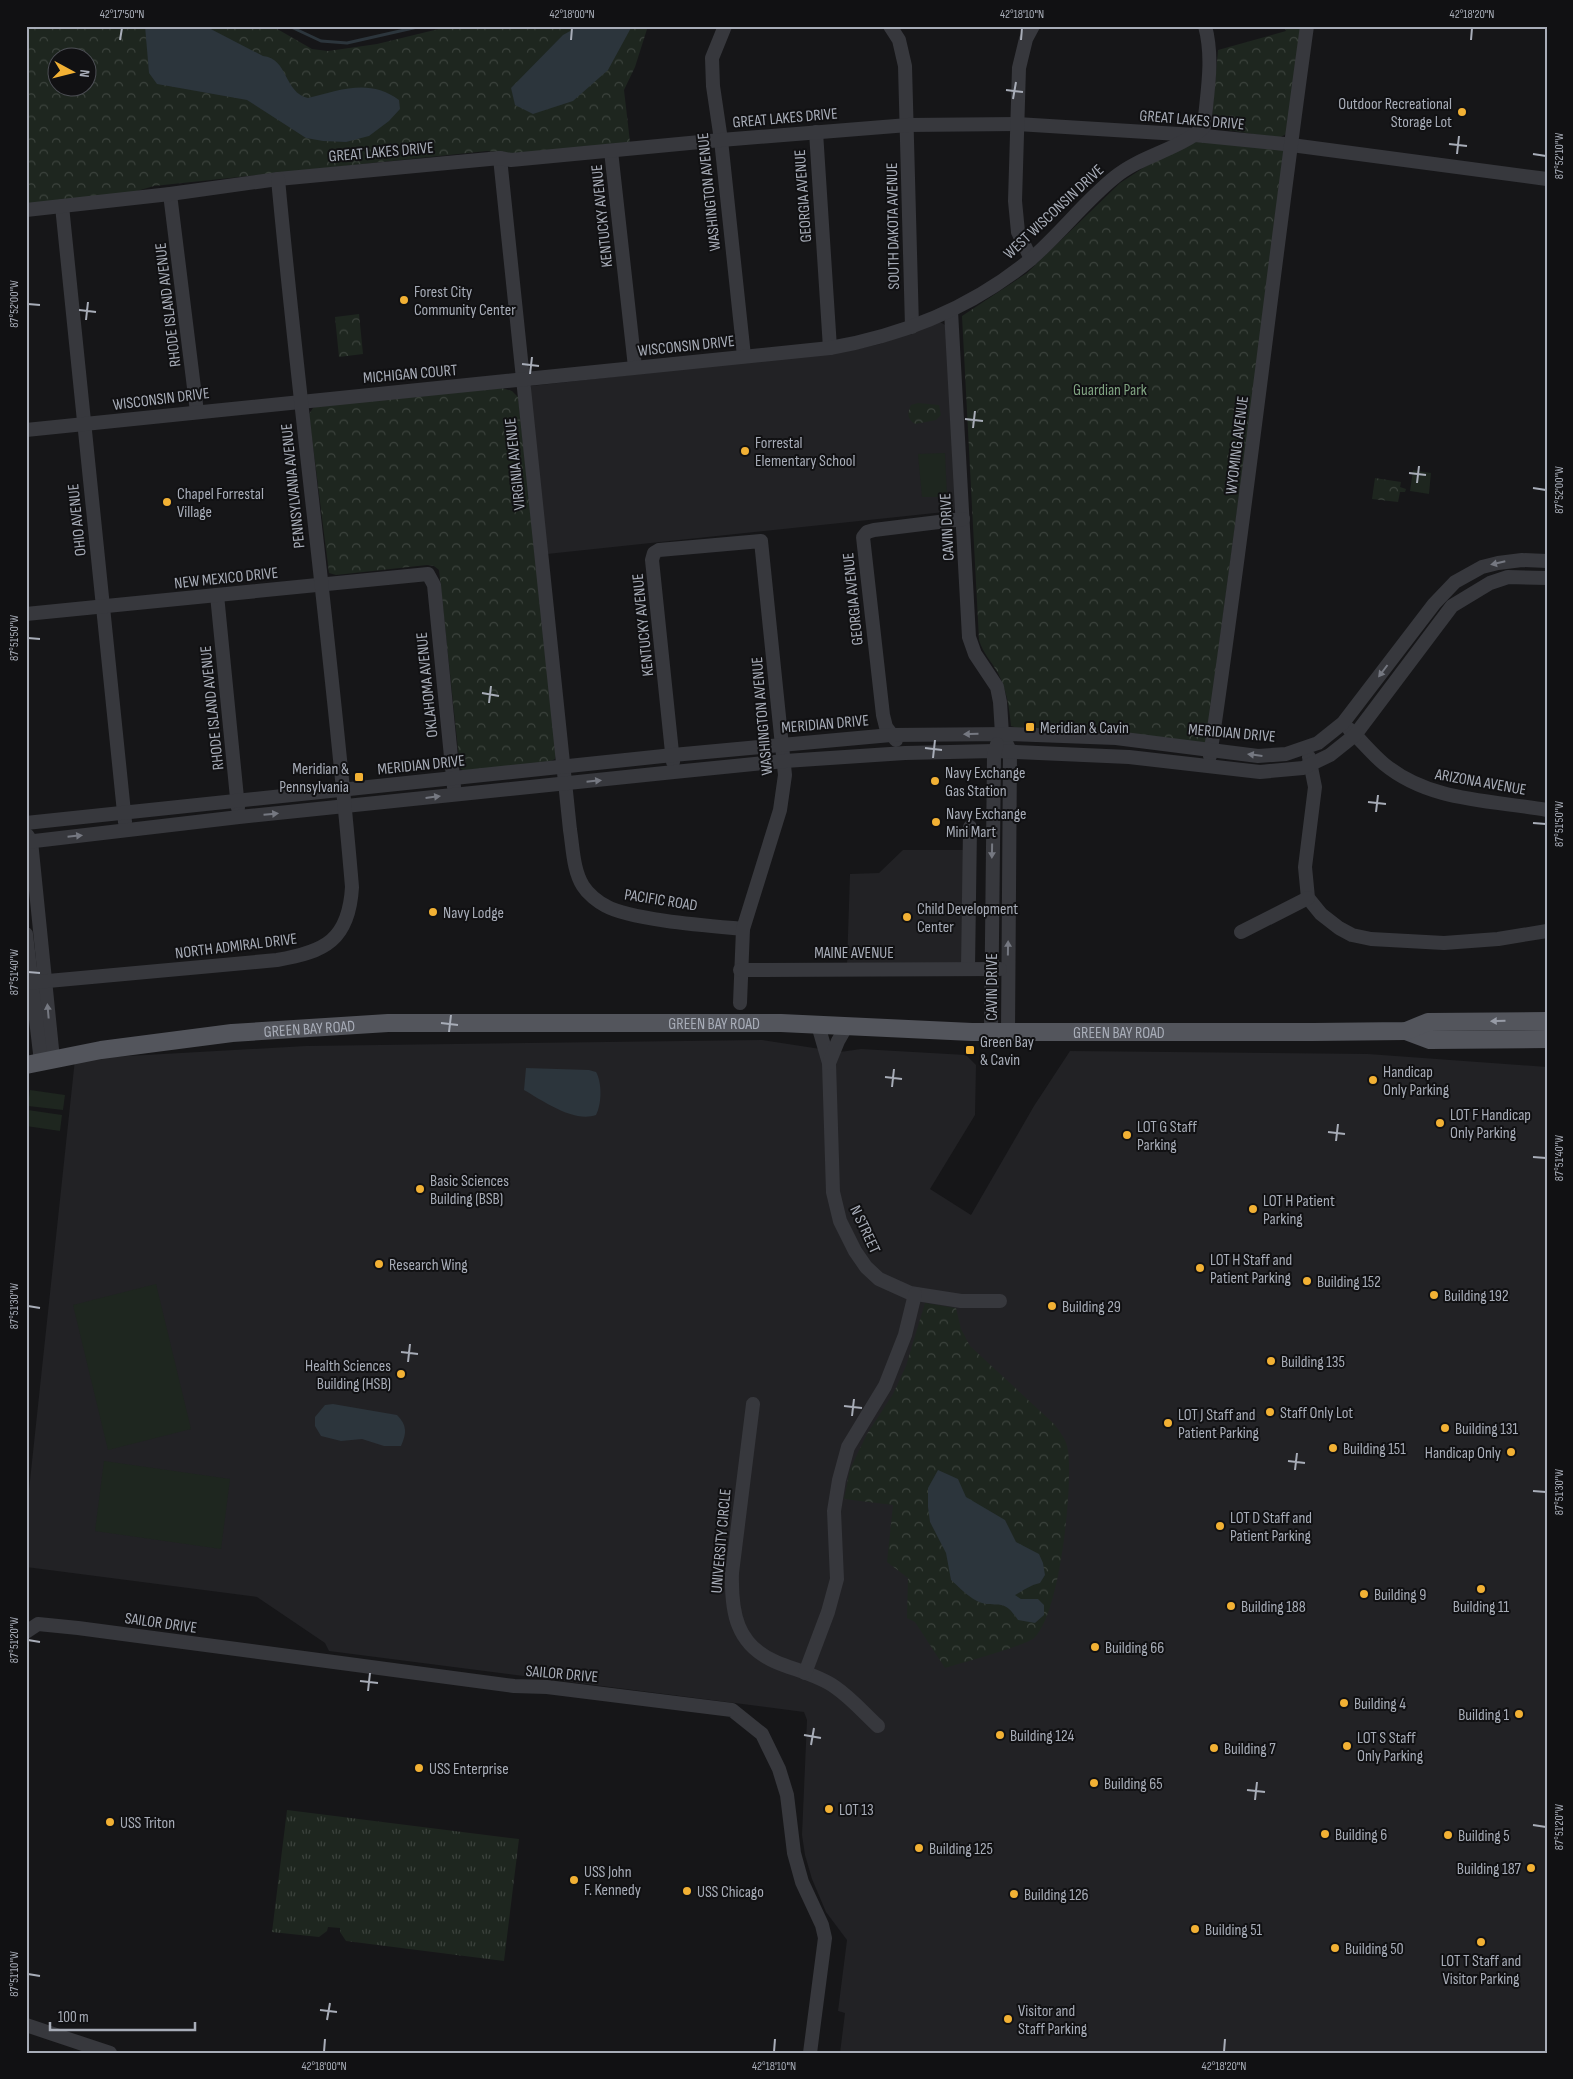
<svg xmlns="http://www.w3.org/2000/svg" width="1573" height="2079" font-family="'Sofia Sans Condensed',sans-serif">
<defs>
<pattern id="grass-tufts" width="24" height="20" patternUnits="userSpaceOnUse" patternTransform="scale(1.25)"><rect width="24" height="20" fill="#1e261f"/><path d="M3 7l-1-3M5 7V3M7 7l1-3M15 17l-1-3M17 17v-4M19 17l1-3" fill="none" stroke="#3c433d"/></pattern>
<pattern id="park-crowns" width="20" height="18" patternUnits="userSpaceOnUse" patternTransform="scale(1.25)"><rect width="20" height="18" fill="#1e261f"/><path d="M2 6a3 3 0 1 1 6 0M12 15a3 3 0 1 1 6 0" fill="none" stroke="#3c433d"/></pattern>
</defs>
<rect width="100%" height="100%" fill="#161618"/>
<!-- built -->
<g fill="#222225">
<path d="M940,322L947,326L956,508L954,511L547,554L529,391L531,386L853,350L880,344Z"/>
<path d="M903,850H966L963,964L847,965L850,874L879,873Z"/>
<path d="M762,1040L840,1052L861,1049L966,1055L976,1065L975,1115L930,1189L971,1215L1034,1106L1070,1051L1368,1054L1547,1067V2053H840L845,2013L838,2011L847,1940L826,1912L812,1879L805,1855L802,1835L807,1720L804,1712L329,1651L325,1643L257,1597L26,1567V1518L75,1059L306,1046Z"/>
</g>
<!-- grass -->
<path fill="url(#grass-tufts)" d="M287,1810L519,1839L504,1961L346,1941L340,1932V1928L328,1927L327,1931L319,1937L272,1932Z"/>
<!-- park -->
<g fill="url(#park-crowns)" fill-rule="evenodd">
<path d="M26,26H272L312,49L328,51L377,44L451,26H648L635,67L624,90L630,142L515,154L487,151L154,186L130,193L26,204ZM58,58H88V88H58Z"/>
<path d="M1284,26H1303L1288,133L1279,138L1215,128L1212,117L1218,50L1286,31Z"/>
<path d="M1189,138L1280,149L1285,152L1206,743L1021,729L1011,726C1009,706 1007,691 998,673C991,661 983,653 979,640L962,316L1027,273L1120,183Z"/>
<path d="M359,314L363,354L339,357L335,317Z"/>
<path d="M502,388L512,391L518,397L557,750L555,759L549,762L464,771L460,768L439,570L434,566L427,565L336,575L329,573L309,414L313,408L318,406Z"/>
<path d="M918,403L939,405L941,415L936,420L915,424C907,419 907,413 911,405Z"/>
<path d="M1375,478L1401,482L1400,487L1406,489L1405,492H1400L1398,502L1372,499Z"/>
<path d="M925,1303L956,1308L961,1329L970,1346L1054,1424C1060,1432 1067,1440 1068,1451C1073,1486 1060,1615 1034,1638C1025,1646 961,1663 945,1668L915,1622L907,1618L908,1578L887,1562L893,1505L844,1499L850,1469L867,1434L893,1394L906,1366Z"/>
</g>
<!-- garden -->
<g fill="#1e261f">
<path d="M945,453L947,497H922L918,454Z"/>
<path d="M1413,470L1431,473L1429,494L1410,491Z"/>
<path d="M30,1090L65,1095L63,1110L28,1106Z"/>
<path d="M28,1110L62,1115L60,1131L26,1126Z"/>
<path d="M156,1284L191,1429L108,1450L73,1305Z"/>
<path d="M104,1461L230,1479L221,1549L95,1531Z"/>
</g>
<!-- water -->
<g fill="#2c353c">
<path d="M145,26H205L263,56C288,58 284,93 308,98C340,90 370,78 399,100L400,109L389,121L369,136L346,142L323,141L306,138L247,100L157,84L149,73Z"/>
<path d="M579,26H632L608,70L573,101L533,114L515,105L511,88L563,35Z"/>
<path d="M526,1068L589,1070L596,1072C602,1082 602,1104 596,1115C574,1123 543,1101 524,1090Z"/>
<path d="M333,1404L397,1415C407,1425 407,1433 401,1446H384L362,1439L341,1441L321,1436L315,1426V1417L325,1405Z"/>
<path d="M938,1470L958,1479L966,1497L1005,1520L1016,1542L1039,1554L1043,1563L1045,1575L1040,1583C1030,1585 1023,1591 1015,1595L1021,1599H1038L1044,1605V1615L1035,1623L1018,1620C1002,1595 996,1610 977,1601C967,1596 959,1587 951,1580L946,1553L930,1522L928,1507V1488Z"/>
</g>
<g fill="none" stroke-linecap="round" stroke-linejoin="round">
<!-- stream -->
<path stroke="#2c353c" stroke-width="3" d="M289,26L321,41L347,43L422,26"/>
<!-- minor -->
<g stroke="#37383d" stroke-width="14">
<path d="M725,26L712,58L713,86L721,140L744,356"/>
<path d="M890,26L899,40L905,66L912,327"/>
<path d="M816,132L830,348"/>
<path d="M611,151L635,367"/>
<path d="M500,158L570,830C573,848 573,870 583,886C588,894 598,902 606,906C631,920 711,926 743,929"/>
<path d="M170,194L197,412"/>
<path d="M62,206L125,822"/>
<path d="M26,210L170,194L278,179L500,158L511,160L721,140L908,125L1017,124L1195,135L1284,144L1547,179"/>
<path d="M1031,259L1018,232L1015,201L1019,68L1026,39L1033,26"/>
<path d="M951,311L969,637L975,654L997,687L1000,702L1002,734L1010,751L1008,1032"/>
<path d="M26,430L830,348C904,335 973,307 1031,259C1061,233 1085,201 1115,177C1142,155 1179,150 1204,127C1207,93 1214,59 1205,26"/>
<path d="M217,595L238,808"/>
<path d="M26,614L428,574L434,585L454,787"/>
<path d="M1349,729C1361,740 1371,753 1384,764C1430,802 1490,800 1547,810"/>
<path d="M896,740L886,727L883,715L863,537L867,532L874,530L963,519"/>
<path d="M1210,756C1246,514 1273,270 1307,26"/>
<path d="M1309,757L1315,787L1305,867L1308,898L1321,914L1339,928L1352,935L1371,939L1444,943L1498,939L1547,931"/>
<path d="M673,762L652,560L654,553L659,550L761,541L785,775L780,810L743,929L740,1003"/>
<path d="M26,823L673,755L891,735L1009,734L1116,738L1258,756L1286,754L1318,743L1343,723L1434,604L1455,582L1482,567L1498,563L1522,560L1547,561"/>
<path d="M27,835L31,841L53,1059"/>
<path d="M26,842L239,817L674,772L785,761L905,753L994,751L1129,757L1260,772L1303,768L1330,755L1355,735L1452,606L1490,583L1508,577L1547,578"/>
<path d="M1241,932L1308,898"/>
<path d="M26,934L41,1062"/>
<path d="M968,969L970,827"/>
<path d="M740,970L1000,969"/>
<path d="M26,983L277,960C325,952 349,940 352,887C332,650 300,415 278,179"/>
<path d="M818,1025L829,1063L833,1192L840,1221L855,1251L866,1267L879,1279L910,1293L961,1301H1000"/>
<path d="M991,1032L994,755L997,744"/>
<path d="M829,1063L838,1041L846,1027"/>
<path d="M753,1404L732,1573C731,1612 736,1645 776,1662C795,1670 818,1675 835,1687C851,1698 864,1713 878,1726"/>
<path d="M26,1632L38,1624L78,1628L514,1686L547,1687L732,1710L762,1734L779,1769L787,1795L794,1853L802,1882L822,1925L825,1938L810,2053"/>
<path d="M805,1673L828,1612L837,1579L834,1511L839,1480L848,1447L885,1386L905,1335L915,1294"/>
<path d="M26,2025L110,2053"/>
</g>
<!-- major -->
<g stroke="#53555c" stroke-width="18">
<path d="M1406,1031L1430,1040L1547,1039"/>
<path id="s1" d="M26,1065L101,1050L232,1033L388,1023H781L972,1032H1313L1406,1031L1428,1022L1547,1021"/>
</g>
</g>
<!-- one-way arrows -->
<defs><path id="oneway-solid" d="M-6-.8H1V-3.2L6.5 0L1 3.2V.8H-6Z" transform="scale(1.25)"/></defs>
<g fill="#757881">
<use href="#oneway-solid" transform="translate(1498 563) rotate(167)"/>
<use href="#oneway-solid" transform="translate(1383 671) rotate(127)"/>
<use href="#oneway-solid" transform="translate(971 734) rotate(179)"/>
<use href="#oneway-solid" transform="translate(1255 755) rotate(-173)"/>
<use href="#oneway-solid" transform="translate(594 781) rotate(-6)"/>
<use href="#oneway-solid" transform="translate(433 797) rotate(-7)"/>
<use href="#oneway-solid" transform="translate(271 814) rotate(-5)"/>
<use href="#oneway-solid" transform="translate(75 836) rotate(-6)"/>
<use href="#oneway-solid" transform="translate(992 851) rotate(91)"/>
<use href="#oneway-solid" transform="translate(1008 948) rotate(-89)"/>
<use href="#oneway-solid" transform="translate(48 1011) rotate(-95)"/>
</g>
<use fill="#979ba6" href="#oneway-solid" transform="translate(1498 1021) rotate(179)"/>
<!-- ticks -->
<path fill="none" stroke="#a8adb8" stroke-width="2" d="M120,40L122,28M571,40L572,28M1021,40L1022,28M1471,40L1472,28M1006,90L1023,92M1013,99L1016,82M1449,144L1467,146M1457,154L1459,136M1533,154L1546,156M28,304L40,305M79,310L96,312M86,320L88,302M522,364L539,366M530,374L532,357M965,419L983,421M973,428L975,411M1409,473L1426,475M1417,483L1419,466M1533,488L1546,490M28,638L40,639M482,693L499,696M489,703L491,686M925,748L942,750M933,758L935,740M1368,802L1386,804M1376,812L1378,795M1533,823L1546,824M28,972L40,973M441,1023L458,1025M449,1032L451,1015M885,1077L902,1079M892,1087L894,1069M1328,1132L1345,1134M1336,1141L1338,1124M1533,1157L1546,1158M28,1306L40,1308M401,1352L418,1354M408,1362L410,1344M844,1406L862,1408M852,1416L854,1399M1288,1461L1305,1463M1295,1470L1297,1453M1533,1491L1546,1492M28,1640L40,1642M360,1681L378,1683M368,1691L370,1673M804,1735L821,1738M811,1745L814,1728M1247,1790L1265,1792M1255,1800L1257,1782M1533,1825L1546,1827M28,1974L40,1976M320,2010L337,2012M327,2020L330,2003M324,2052L325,2039M774,2052L775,2039M1224,2052L1225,2039"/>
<!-- markers -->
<g fill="#f2b134" stroke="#111113" stroke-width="2">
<circle cx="1462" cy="112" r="5"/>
<circle cx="404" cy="300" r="5"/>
<circle cx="745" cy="451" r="5"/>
<circle cx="167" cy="502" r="5"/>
<rect x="1025" y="722" width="10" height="10" rx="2.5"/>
<rect x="354" y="772" width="10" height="10" rx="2.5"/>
<circle cx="935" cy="781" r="5"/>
<circle cx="936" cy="822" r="5"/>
<circle cx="433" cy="912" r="5"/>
<circle cx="907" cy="917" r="5"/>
<rect x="965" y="1045" width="10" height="10" rx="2.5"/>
<circle cx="1373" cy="1080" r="5"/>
<circle cx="1440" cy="1123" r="5"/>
<circle cx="1127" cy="1135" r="5"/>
<circle cx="420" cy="1189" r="5"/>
<circle cx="1253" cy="1209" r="5"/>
<circle cx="379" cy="1264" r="5"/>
<circle cx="1200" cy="1268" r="5"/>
<circle cx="1307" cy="1281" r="5"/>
<circle cx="1434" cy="1295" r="5"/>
<circle cx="1052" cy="1306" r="5"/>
<circle cx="1271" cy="1361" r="5"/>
<circle cx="401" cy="1374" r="5"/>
<circle cx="1270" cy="1412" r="5"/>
<circle cx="1168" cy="1423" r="5"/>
<circle cx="1445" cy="1428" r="5"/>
<circle cx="1333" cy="1448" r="5"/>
<circle cx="1511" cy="1452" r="5"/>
<circle cx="1220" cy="1526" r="5"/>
<circle cx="1481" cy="1589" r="5"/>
<circle cx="1364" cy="1594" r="5"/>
<circle cx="1231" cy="1606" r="5"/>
<circle cx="1095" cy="1647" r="5"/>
<circle cx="1344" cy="1703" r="5"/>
<circle cx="1519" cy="1714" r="5"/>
<circle cx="1000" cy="1735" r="5"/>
<circle cx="1347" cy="1746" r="5"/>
<circle cx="1214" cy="1748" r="5"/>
<circle cx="419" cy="1768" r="5"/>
<circle cx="1094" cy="1783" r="5"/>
<circle cx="829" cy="1809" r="5"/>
<circle cx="110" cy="1822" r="5"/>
<circle cx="1325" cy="1834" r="5"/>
<circle cx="1448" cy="1835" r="5"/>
<circle cx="919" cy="1848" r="5"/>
<circle cx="1531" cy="1868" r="5"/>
<circle cx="574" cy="1880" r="5"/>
<circle cx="687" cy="1891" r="5"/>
<circle cx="1014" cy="1894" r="5"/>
<circle cx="1195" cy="1929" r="5"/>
<circle cx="1481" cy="1942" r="5"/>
<circle cx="1335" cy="1948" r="5"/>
<circle cx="1008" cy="2019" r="5"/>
</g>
<g text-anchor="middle" stroke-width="4" stroke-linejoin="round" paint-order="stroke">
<!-- poi labels -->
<g font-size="16" fill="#a8adb8" stroke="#111113" text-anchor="start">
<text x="1452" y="109" text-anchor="end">Outdoor Recreational<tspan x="1452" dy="18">Storage Lot</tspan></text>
<text x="414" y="297">Forest City<tspan x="414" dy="18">Community Center</tspan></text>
<text x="755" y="448">Forrestal<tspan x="755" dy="18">Elementary School</tspan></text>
<text x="177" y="499">Chapel Forrestal<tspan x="177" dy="18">Village</tspan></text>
<text x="1040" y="733">Meridian &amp; Cavin</text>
<text x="349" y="774" text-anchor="end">Meridian &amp;<tspan x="349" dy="18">Pennsylvania</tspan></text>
<text x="945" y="778">Navy Exchange<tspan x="945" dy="18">Gas Station</tspan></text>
<text x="946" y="819">Navy Exchange<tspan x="946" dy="18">Mini Mart</tspan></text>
<text x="917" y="914">Child Development<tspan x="917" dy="18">Center</tspan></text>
<text x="443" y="918">Navy Lodge</text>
<text x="980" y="1047">Green Bay<tspan x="980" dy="18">&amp; Cavin</tspan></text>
<text x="1383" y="1077">Handicap<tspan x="1383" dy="18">Only Parking</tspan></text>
<text x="1450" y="1120">LOT F Handicap<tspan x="1450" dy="18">Only Parking</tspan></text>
<text x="1137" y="1132">LOT G Staff<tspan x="1137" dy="18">Parking</tspan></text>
<text x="430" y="1186">Basic Sciences<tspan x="430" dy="18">Building (BSB)</tspan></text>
<text x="1263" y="1206">LOT H Patient<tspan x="1263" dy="18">Parking</tspan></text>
<text x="1210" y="1265">LOT H Staff and<tspan x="1210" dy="18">Patient Parking</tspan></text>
<text x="389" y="1270">Research Wing</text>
<text x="1317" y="1287">Building 152</text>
<text x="1444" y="1301">Building 192</text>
<text x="1062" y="1312">Building 29</text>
<text x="1281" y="1367">Building 135</text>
<text x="391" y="1371" text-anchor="end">Health Sciences<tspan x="391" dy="18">Building (HSB)</tspan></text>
<text x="1280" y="1418">Staff Only Lot</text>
<text x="1178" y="1420">LOT J Staff and<tspan x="1178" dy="18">Patient Parking</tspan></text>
<text x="1455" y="1434">Building 131</text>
<text x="1343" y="1454">Building 151</text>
<text x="1501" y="1458" text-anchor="end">Handicap Only</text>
<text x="1230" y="1523">LOT D Staff and<tspan x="1230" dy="18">Patient Parking</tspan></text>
<text x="1374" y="1600">Building 9</text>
<text x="1241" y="1612">Building 188</text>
<text x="1481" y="1612" text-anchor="middle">Building 11</text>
<text x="1105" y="1653">Building 66</text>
<text x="1354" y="1709">Building 4</text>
<text x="1509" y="1720" text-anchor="end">Building 1</text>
<text x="1010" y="1741">Building 124</text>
<text x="1357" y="1743">LOT S Staff<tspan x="1357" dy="18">Only Parking</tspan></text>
<text x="1224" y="1754">Building 7</text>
<text x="429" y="1774">USS Enterprise</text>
<text x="1104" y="1789">Building 65</text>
<text x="839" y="1815">LOT 13</text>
<text x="120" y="1828">USS Triton</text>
<text x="1335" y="1840">Building 6</text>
<text x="1458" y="1841">Building 5</text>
<text x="929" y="1854">Building 125</text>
<text x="1521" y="1874" text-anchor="end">Building 187</text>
<text x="584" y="1877">USS John<tspan x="584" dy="18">F. Kennedy</tspan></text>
<text x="697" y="1897">USS Chicago</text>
<text x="1024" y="1900">Building 126</text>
<text x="1205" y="1935">Building 51</text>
<text x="1345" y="1954">Building 50</text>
<text x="1481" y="1966" text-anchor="middle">LOT T Staff and<tspan x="1481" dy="18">Visitor Parking</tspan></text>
<text x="1018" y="2016">Visitor and<tspan x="1018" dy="18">Staff Parking</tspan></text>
</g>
<!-- street labels -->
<g font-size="16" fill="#a8adb8" stroke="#111113">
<text transform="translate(785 117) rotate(-5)" y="6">GREAT LAKES DRIVE</text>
<text transform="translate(1192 119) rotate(5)" y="6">GREAT LAKES DRIVE</text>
<text transform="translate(381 151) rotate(-5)" y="6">GREAT LAKES DRIVE</text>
<text transform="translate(708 192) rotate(-96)" y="6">WASHINGTON AVENUE</text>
<text transform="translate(802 196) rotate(-94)" y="6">GEORGIA AVENUE</text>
<text transform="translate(1053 211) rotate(-43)" y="6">WEST WISCONSIN DRIVE</text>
<text transform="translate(601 216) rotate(-96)" y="6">KENTUCKY AVENUE</text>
<text transform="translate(892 226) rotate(-91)" y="6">SOUTH DAKOTA AVENUE</text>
<text transform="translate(167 305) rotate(-97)" y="6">RHODE ISLAND AVENUE</text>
<text transform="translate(686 345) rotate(-6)" y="6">WISCONSIN DRIVE</text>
<text transform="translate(410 373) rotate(-5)" y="6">MICHIGAN COURT</text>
<text transform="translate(161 398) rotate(-7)" y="6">WISCONSIN DRIVE</text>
<text transform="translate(1236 445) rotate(-83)" y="6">WYOMING AVENUE</text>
<text transform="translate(514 464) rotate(-96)" y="6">VIRGINIA AVENUE</text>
<text transform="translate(292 486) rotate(-96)" y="6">PENNSYLVANIA AVENUE</text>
<text transform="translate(76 520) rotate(-96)" y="6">OHIO AVENUE</text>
<text transform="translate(946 527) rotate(-93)" y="6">CAVIN DRIVE</text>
<text transform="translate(226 577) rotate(-6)" y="6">NEW MEXICO DRIVE</text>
<text transform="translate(852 599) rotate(-96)" y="6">GEORGIA AVENUE</text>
<text transform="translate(642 625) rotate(-96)" y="6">KENTUCKY AVENUE</text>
<text transform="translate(426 685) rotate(-96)" y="6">OKLAHOMA AVENUE</text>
<text transform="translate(211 708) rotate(-96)" y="6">RHODE ISLAND AVENUE</text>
<text transform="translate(761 716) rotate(-95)" y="6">WASHINGTON AVENUE</text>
<text transform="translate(825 723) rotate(-5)" y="6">MERIDIAN DRIVE</text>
<text transform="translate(1232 732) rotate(5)" y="6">MERIDIAN DRIVE</text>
<text transform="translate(421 764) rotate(-6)" y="6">MERIDIAN DRIVE</text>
<text transform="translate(1481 781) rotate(10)" y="6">ARIZONA AVENUE</text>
<text transform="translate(661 899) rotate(9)" y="6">PACIFIC ROAD</text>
<text transform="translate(236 945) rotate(-7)" y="6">NORTH ADMIRAL DRIVE</text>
<text x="854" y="958">MAINE AVENUE</text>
<text transform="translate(991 987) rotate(-90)" y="6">CAVIN DRIVE</text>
<text dy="6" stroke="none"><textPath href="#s1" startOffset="691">GREEN BAY ROAD</textPath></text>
<text dy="6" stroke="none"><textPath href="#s1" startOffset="286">GREEN BAY ROAD</textPath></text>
<text dy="6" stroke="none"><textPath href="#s1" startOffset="1096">GREEN BAY ROAD</textPath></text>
<text transform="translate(866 1229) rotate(65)" y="6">N STREET</text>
<text transform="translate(720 1541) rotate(-85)" y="6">UNIVERSITY CIRCLE</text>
<text transform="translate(161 1622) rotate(8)" y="6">SAILOR DRIVE</text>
<text transform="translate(562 1673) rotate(5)" y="6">SAILOR DRIVE</text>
</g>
<!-- park labels -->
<g font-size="16" fill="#7fa381" stroke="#111113">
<text x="1110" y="395">Guardian Park</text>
</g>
</g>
<!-- border -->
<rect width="1573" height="2079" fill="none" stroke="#111113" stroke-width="55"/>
<!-- north arrow -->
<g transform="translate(72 72) rotate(97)"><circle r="24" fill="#111113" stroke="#4d4f55"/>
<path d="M0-4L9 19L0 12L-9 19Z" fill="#f2b134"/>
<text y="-8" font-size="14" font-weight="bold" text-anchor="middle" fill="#a8adb8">N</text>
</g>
<!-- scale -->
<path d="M50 2022v8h145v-8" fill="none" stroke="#a8adb8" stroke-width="2.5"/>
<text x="58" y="2022" font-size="15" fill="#a8adb8" stroke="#111113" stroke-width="4" paint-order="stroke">100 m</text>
<rect x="28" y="28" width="1518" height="2024" fill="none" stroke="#a8adb8" stroke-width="2"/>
<g font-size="12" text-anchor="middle" fill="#a8adb8">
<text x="122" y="18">42°17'50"N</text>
<text x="572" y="18">42°18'00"N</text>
<text x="1022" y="18">42°18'10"N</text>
<text x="1472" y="18">42°18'20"N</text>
<text transform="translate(1559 156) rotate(-90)" y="4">87°52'10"W</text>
<text transform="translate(14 304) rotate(-90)" y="4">87°52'00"W</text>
<text transform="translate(1559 490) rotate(-90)" y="4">87°52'00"W</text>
<text transform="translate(14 638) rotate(-90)" y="4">87°51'50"W</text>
<text transform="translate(1559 824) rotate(-90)" y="4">87°51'50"W</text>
<text transform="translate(14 972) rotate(-90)" y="4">87°51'40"W</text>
<text transform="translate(1559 1158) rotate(-90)" y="4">87°51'40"W</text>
<text transform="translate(14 1306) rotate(-90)" y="4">87°51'30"W</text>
<text transform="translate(1559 1492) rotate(-90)" y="4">87°51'30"W</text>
<text transform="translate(14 1640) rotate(-90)" y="4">87°51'20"W</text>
<text transform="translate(1559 1827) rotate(-90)" y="4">87°51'20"W</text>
<text transform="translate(14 1974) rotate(-90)" y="4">87°51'10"W</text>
<text x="324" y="2070">42°18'00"N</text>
<text x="774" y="2070">42°18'10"N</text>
<text x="1224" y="2070">42°18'20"N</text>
</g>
</svg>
